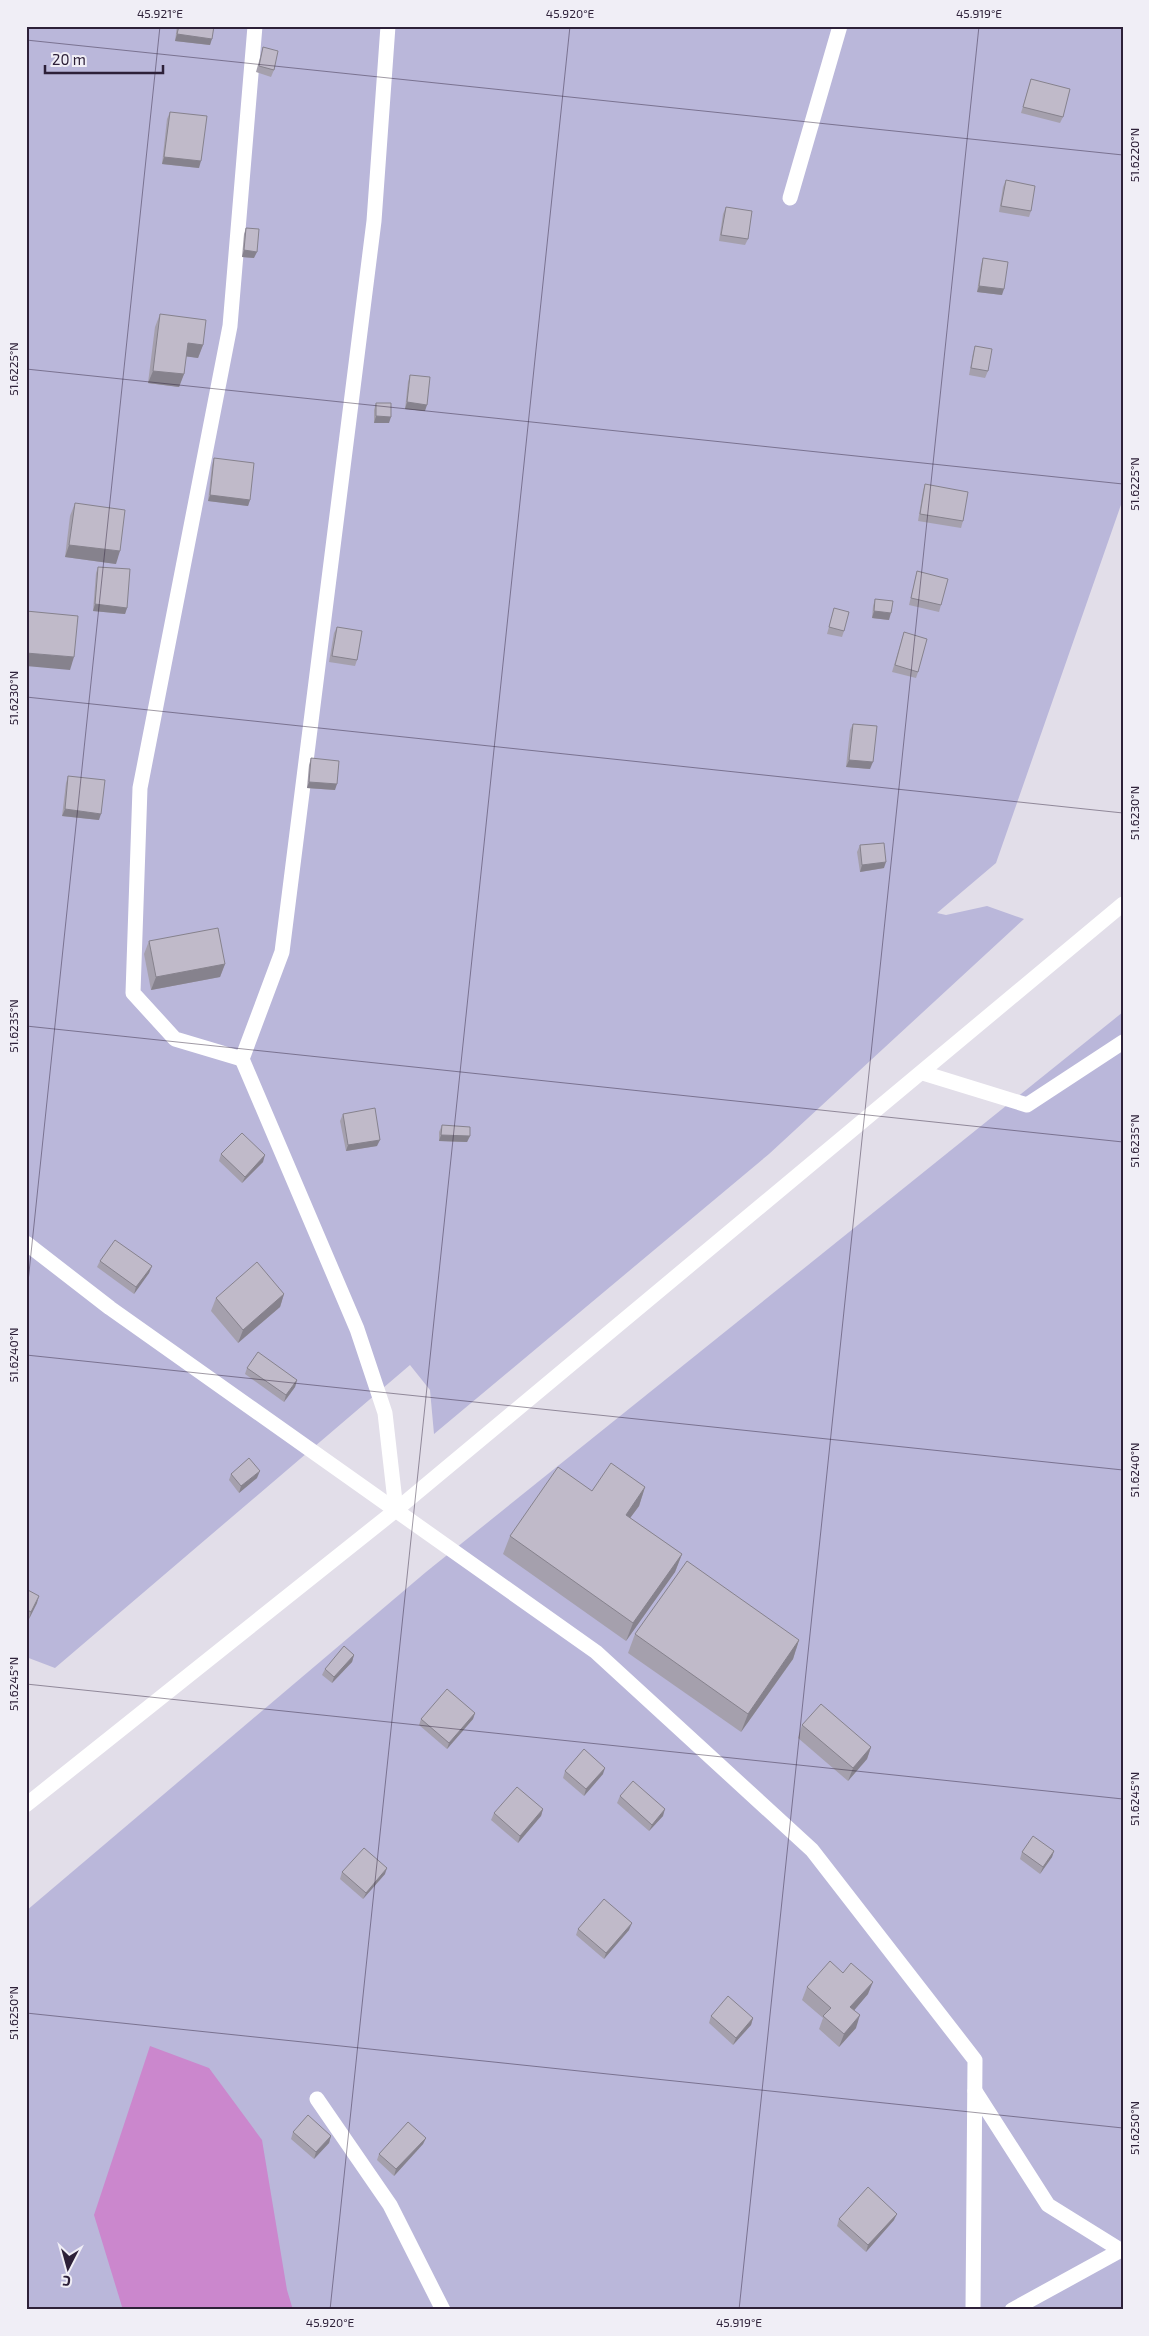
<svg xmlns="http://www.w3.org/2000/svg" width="1149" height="2336" font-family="'Exo 2',sans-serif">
<rect width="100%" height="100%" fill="#e2dee9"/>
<!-- green -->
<g fill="#bab7da">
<path d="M26,26H1123V499L996,863L937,913L946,915L987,906L1024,919L769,1154L434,1434L430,1390L410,1365L55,1668L26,1657Z"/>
<path d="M1123,1012V2310H26V1911L426,1572Z"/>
</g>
<!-- water -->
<path fill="#cb87cd" d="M150,2046L209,2068L262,2140L287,2290L293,2310H123L94,2215Z"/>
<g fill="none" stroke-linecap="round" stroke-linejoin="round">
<!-- minor -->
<g stroke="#fff" stroke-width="15">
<path d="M388,26L374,221L282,952L242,1059L357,1329L385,1413L396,1510"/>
<path d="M790,198L840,26"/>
<path d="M242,1059L175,1039L133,993L140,788L230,326L255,26"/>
<path d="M923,1073L1027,1105L1123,1042"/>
<path d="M26,1243L110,1308L596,1652L812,1850L975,2060L973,2310"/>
<path d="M26,1805L396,1510L1123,904"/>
<path d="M975,2091L1048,2205L1122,2251"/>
<path d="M317,2099L390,2205L443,2310"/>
<path d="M1012,2310L1123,2249"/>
</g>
</g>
<!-- wall -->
<g fill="#a5a0ad">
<path d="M177,26H214L210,45L175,41Z"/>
<path d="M263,47L274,70L271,77L256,72Z"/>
<path d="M1031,79L1063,117L1060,123L1021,113Z"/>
<path d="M170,112L199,168L162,164L167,119Z"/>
<path d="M1006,180L1031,211L1029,217L999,212L1003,187Z"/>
<path d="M726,207L748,239L745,245L719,241L723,214Z"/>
<path d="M246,228L254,258L242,257L244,234Z"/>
<path d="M983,258L1002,295L977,292L981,265Z"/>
<path d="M160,314L203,345L198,358L186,356L184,374L179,387L148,383L155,327Z"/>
<path d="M975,346L988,371L985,378L969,375L973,353Z"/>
<path d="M410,375L425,411L405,409L408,382Z"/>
<path d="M376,403L389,423H374V410Z"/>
<path d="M214,458L250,500L248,506L208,501L212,465Z"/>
<path d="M925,484L963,521L961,528L918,521L923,491Z"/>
<path d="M75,503L116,564L65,557L70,516Z"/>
<path d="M98,567L127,608L125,614L93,611L96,573Z"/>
<path d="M917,571L941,605L939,612L909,605Z"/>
<path d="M875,599L889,620L872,618L873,606Z"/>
<path d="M834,608L844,631L842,637L827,634Z"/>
<path d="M337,627L357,660L355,666L329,662L334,633Z"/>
<path d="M904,632L918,672L916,678L892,672Z"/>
<path d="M853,724L870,769L846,767L850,730Z"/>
<path d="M311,758L335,790L307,788L309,765Z"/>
<path d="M68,776L99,820L62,816L66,783Z"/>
<path d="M860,845L884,868L860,872L857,852Z"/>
<path d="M149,941L225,964L220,977L151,990L144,954Z"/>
<path d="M343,1114L377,1146L346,1151L340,1121Z"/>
<path d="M442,1125L470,1136L467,1142L439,1141V1132Z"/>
<path d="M221,1154L263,1162L242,1183L219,1161Z"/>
<path d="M100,1261L152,1266L149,1273L134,1294L97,1267Z"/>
<path d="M284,1294L280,1307L238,1343L211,1311L216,1298Z"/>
<path d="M247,1368L297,1380L295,1387L284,1402L245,1374Z"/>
<path d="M231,1474L257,1478L239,1493L229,1480Z"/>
<path d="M645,1487L639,1506L630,1518L682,1554L675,1572L626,1641L503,1554L510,1536Z"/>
<path d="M26,1589L37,1603L29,1619L26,1617Z"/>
<path d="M635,1634L799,1640L793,1659L741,1732L628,1653Z"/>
<path d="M354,1655L352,1662L332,1683L322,1675L325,1669Z"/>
<path d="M475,1713L473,1719L447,1749L419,1725L421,1719Z"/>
<path d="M802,1725L871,1747L867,1759L848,1781L798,1738Z"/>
<path d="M565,1771L603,1774L584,1796L563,1778Z"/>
<path d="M620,1796L663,1816L649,1831L617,1803Z"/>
<path d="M543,1809L541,1816L518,1843L491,1820L494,1813Z"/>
<path d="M1054,1851L1052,1857L1040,1874L1020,1859L1022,1852Z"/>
<path d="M342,1872L385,1874L363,1899L340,1879Z"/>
<path d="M578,1929L629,1930L604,1959L576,1935Z"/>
<path d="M843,1973L868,1994L854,2010L856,2028L839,2047L819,2029L823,2018L802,2000L807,1987Z"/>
<path d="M711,2016L753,2018L751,2025L733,2045L709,2023Z"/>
<path d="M293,2132L331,2136L329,2143L314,2159L291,2139Z"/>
<path d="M426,2138L423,2144L394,2176L377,2160L379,2154Z"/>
<path d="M839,2219L894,2220L866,2252L837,2226Z"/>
</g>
<!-- shaded-wall -->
<g fill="#86828d">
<path d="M177,34L212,39L210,45L175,41Z"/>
<path d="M164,157L201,161L199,168L162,164Z"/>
<path d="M244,250L257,252L254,258L242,257Z"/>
<path d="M979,286L1004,289L1002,295L977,292Z"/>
<path d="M188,343L203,345L198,358L183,356Z"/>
<path d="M153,371L184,374L179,387L148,383Z"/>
<path d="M407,402L427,405L425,411L405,409Z"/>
<path d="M376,416L391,417L389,423H374Z"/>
<path d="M210,495L250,500L248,506L208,501Z"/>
<path d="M69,545L120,551L116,564L65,557Z"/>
<path d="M95,604L127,608L125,614L93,611Z"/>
<path d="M874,611L891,613L889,620L872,618Z"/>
<path d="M26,653L74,657L70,670L26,666Z"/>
<path d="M849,760L873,762L870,769L846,767Z"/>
<path d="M309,782L337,784L335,790L307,788Z"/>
<path d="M65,809L101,814L99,820L62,816Z"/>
<path d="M886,862L884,868L860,872L862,865Z"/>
<path d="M225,964L220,977L151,990L156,977Z"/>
<path d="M441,1135L470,1136L467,1142L439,1141Z"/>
<path d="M380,1140L377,1146L346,1151L348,1145Z"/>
<path d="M265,1155L263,1162L242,1183L245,1177Z"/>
<path d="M152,1266L149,1273L134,1294L136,1287Z"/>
<path d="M284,1294L280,1307L238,1343L243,1330Z"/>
<path d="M297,1380L295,1387L284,1402L286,1395Z"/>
<path d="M260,1471L257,1478L239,1493L241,1486Z"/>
<path d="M645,1487L639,1506L619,1533L626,1515Z"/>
<path d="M682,1554L675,1572L626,1641L633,1623Z"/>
<path d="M39,1596L37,1603L29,1619L31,1612Z"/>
<path d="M799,1640L793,1659L741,1732L748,1714Z"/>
<path d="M354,1655L352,1662L332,1683L334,1677Z"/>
<path d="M475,1713L473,1719L447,1749L449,1743Z"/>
<path d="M871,1747L867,1759L848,1781L853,1768Z"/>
<path d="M605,1768L603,1774L584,1796L586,1789Z"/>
<path d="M543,1809L541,1816L518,1843L520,1836Z"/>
<path d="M665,1809L663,1816L649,1831L652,1825Z"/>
<path d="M1054,1851L1052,1857L1040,1874L1043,1867Z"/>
<path d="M387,1868L385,1874L363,1899L366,1893Z"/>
<path d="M632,1923L629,1930L604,1959L606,1953Z"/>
<path d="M873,1982L868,1994L846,2020L850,2007Z"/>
<path d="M860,2015L856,2028L839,2047L844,2034Z"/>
<path d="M753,2018L751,2025L733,2045L736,2038Z"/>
<path d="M331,2136L329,2143L314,2159L316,2152Z"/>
<path d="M426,2138L423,2144L394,2176L396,2169Z"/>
<path d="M897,2214L894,2220L866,2252L868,2245Z"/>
</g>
<!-- building -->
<g fill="#c0bac9" stroke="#86828d">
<path d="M179,26H214L212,39L177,34Z"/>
<path d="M263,47L278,51L274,70L259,66Z"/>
<path d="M1031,79L1070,89L1063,117L1023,107Z"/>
<path d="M170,112L207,116L201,161L164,157Z"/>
<path d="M1006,180L1035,186L1031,211L1001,206Z"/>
<path d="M726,207L752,211L748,239L721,235Z"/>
<path d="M246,228L259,229L257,252L244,250Z"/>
<path d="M983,258L1008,262L1004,289L979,286Z"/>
<path d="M160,314L206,320L203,345L188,343L184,374L153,371Z"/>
<path d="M975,346L992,349L988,371L971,368Z"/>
<path d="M410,375L430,377L427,405L407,402Z"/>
<path d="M376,403H391V417L376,416Z"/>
<path d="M214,458L254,463L250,500L210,495Z"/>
<path d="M925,484L968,492L963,521L920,514Z"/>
<path d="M75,503L125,510L120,551L69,545Z"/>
<path d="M98,567L130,569L127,608L95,604Z"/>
<path d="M917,571L948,579L941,605L911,598Z"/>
<path d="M875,599L893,601L891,613L874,611Z"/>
<path d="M834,608L849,612L844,631L829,627Z"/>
<path d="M26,611L78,616L74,657L26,653Z"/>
<path d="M337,627L362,631L357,660L332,656Z"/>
<path d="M904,632L927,639L918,672L895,665Z"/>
<path d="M853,724L877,726L873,762L849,760Z"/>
<path d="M311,758L339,761L337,784L309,782Z"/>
<path d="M68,776L105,780L101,814L65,809Z"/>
<path d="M884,843L886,862L862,865L860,845Z"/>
<path d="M218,928L225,964L156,977L149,941Z"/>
<path d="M375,1108L380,1140L348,1145L343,1114Z"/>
<path d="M442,1125L470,1127V1136L441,1135Z"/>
<path d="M242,1133L265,1155L245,1177L221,1154Z"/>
<path d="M115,1240L152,1266L136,1287L100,1261Z"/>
<path d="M257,1262L284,1294L243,1330L216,1298Z"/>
<path d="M258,1352L297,1380L286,1395L247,1368Z"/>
<path d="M249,1458L260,1471L241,1486L231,1474Z"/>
<path d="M611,1463L645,1487L626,1515L682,1554L633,1623L510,1536L558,1467L592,1491Z"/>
<path d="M687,1561L799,1640L748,1714L635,1634Z"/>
<path d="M26,1589L39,1596L31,1612L26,1609Z"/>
<path d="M344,1646L354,1655L334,1677L325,1669Z"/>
<path d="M447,1689L475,1713L449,1743L421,1719Z"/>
<path d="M821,1704L871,1747L853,1768L802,1725Z"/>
<path d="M584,1749L605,1768L586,1789L565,1771Z"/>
<path d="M633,1781L665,1809L652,1825L620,1796Z"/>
<path d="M517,1787L543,1809L520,1836L494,1813Z"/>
<path d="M1033,1836L1054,1851L1043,1867L1022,1852Z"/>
<path d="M364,1848L387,1868L366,1893L342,1872Z"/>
<path d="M604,1899L632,1923L606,1953L578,1929Z"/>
<path d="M830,1961L843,1973L851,1963L873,1982L850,2007L860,2015L844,2034L823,2016L831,2008L807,1987Z"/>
<path d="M728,1996L753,2018L736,2038L711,2016Z"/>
<path d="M308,2115L331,2136L316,2152L293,2132Z"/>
<path d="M408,2122L426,2138L396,2169L379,2154Z"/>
<path d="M868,2187L897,2214L868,2245L839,2219Z"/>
</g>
<!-- ticks -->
<path fill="none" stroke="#2d2038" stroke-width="1" stroke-opacity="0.45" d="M26,40L1123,155M26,369L1123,484M26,697L1123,813M26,1026L1123,1142M26,1301L160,26M26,1355L1123,1470M26,1684L1123,1799M26,2013L1123,2128M330,2310L570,26M739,2310L979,26"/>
<!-- border -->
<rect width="1149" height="2336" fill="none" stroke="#f0eef6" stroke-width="55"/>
<!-- north arrow -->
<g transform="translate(68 2268) rotate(186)" stroke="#f0eef6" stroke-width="4" paint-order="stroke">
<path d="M0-4L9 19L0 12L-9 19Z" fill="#2d2038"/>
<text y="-8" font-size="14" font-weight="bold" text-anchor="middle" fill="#2d2038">С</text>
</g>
<!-- scale -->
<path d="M45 65v8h118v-8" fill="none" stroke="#2d2038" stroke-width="2.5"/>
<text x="52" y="65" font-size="15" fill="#2d2038" stroke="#f0eef6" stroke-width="4" paint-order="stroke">20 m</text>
<rect x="28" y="28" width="1094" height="2280" fill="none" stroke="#2d2038" stroke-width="2"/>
<g font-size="12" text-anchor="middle" fill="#2d2038">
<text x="160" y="18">45.921°E</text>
<text x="570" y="18">45.920°E</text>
<text x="979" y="18">45.919°E</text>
<text transform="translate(1135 155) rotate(-90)" y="4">51.6220°N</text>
<text transform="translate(14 369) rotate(-90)" y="4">51.6225°N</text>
<text transform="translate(1135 484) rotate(-90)" y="4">51.6225°N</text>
<text transform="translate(14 698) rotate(-90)" y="4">51.6230°N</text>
<text transform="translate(1135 813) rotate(-90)" y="4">51.6230°N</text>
<text transform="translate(14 1026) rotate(-90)" y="4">51.6235°N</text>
<text transform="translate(1135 1141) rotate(-90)" y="4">51.6235°N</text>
<text transform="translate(14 1355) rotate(-90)" y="4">51.6240°N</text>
<text transform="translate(1135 1470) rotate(-90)" y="4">51.6240°N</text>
<text transform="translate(14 1684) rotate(-90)" y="4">51.6245°N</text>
<text transform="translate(1135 1799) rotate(-90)" y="4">51.6245°N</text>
<text transform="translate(14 2013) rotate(-90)" y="4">51.6250°N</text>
<text transform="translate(1135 2128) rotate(-90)" y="4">51.6250°N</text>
<text x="330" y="2327">45.920°E</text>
<text x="739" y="2327">45.919°E</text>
</g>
</svg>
